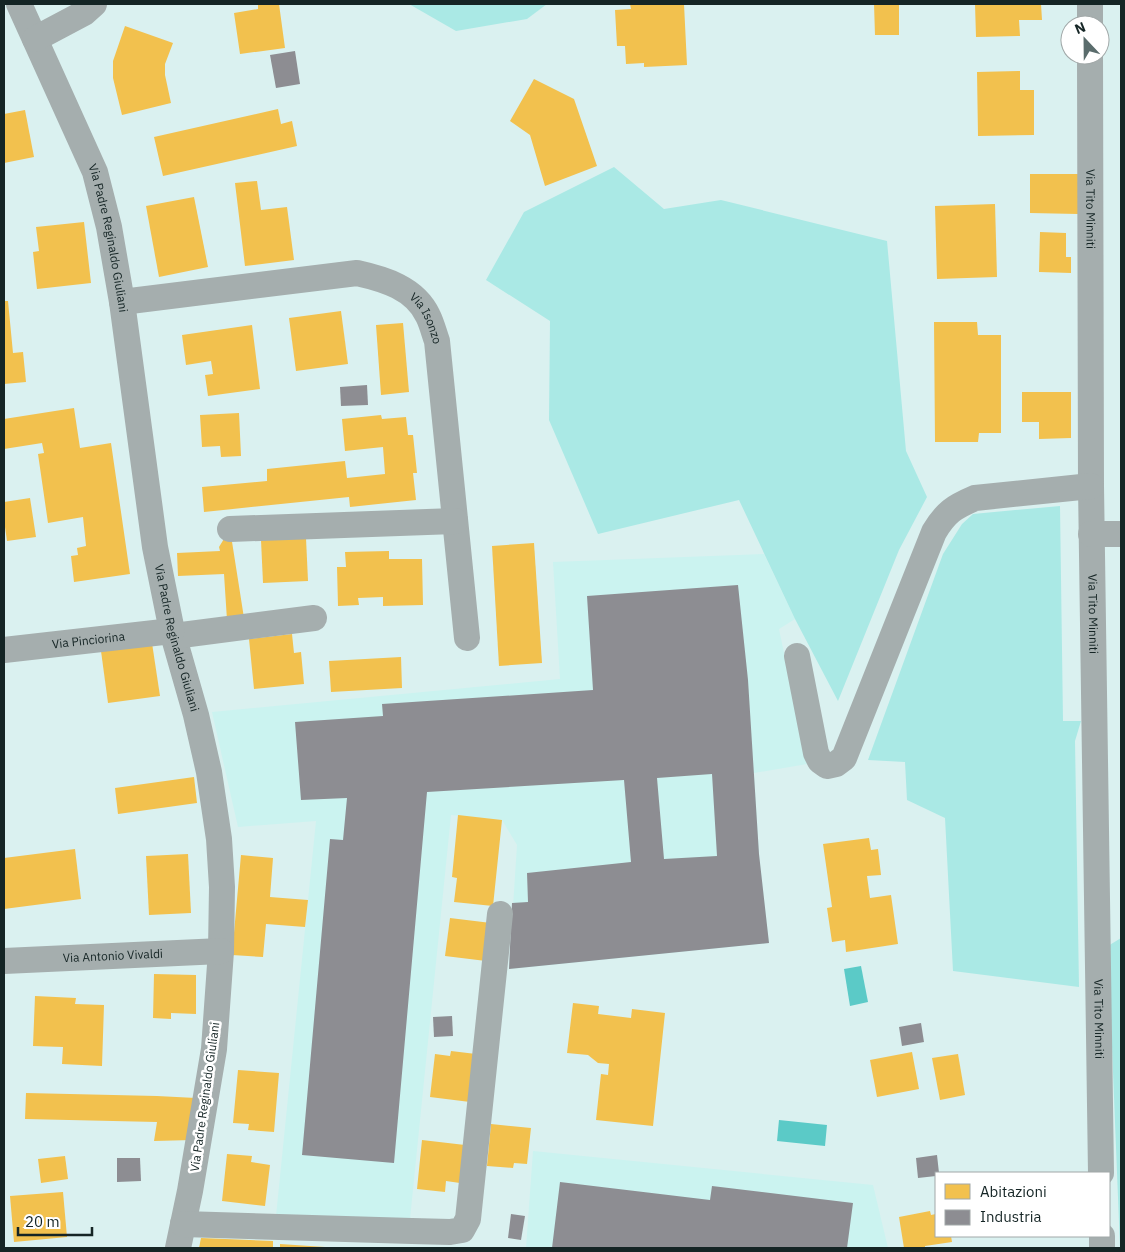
<svg xmlns="http://www.w3.org/2000/svg" width="1125" height="1252" font-family="'IBM Plex Sans',sans-serif">
<rect width="100%" height="100%" fill="#daf1f0"/>
<!-- built -->
<g fill="#cbf3f0">
<path d="M764,554L795,619L779,629L807,764L754,773L759,854L769,943L509,969L517,845L502,820L451,815L410,1219L276,1216L316,821L238,827L212,712L560,679L553,562Z"/>
<path d="M533,1151L873,1185L888,1248H526Z"/>
</g>
<!-- green -->
<g fill="#aae9e5">
<path d="M409,4H547L527,19L456,31Z"/>
<path d="M614,167L664,209L721,200L887,241L906,451L927,497L899,550L838,701L795,619L739,500L598,534L549,420L550,321L486,280L524,212Z"/>
<path d="M1060,506L1063,721H1081L1075,741L1079,987L953,971L945,818L907,800L905,762L868,760L943,554L962,524L973,514Z"/>
<path d="M1121,938V1248H1120L1108,946Z"/>
</g>
<!-- water -->
<g fill="#5bcac7">
<path d="M861,966L868,1002L850,1006L844,969Z"/>
<path d="M779,1120L827,1125L825,1146L777,1141Z"/>
</g>
<!-- homes -->
<g fill="#f2c14e">
<path d="M267,4H279L285,48L240,54L234,13L258,9V5Z"/>
<path d="M630,4H684L687,65L644,67V63L626,64L625,46H617L615,10L631,9Z"/>
<path d="M874,4H899V35H875Z"/>
<path d="M975,4H1041L1042,20H1019L1020,36L976,37Z"/>
<path d="M125,26L173,43L165,64V75L171,103L122,115L113,78V61Z"/>
<path d="M1020,71V90H1034V135L978,136L977,72Z"/>
<path d="M534,79L574,99L597,166L545,186L530,135L510,121Z"/>
<path d="M278,109L281,124L292,121L297,146L163,176L154,137Z"/>
<path d="M25,110L34,157L4,163V114Z"/>
<path d="M1030,174H1078V214L1030,213Z"/>
<path d="M257,181L261,210L287,207L294,260L245,266L235,183Z"/>
<path d="M194,197L208,267L159,277L146,206Z"/>
<path d="M995,204L997,277L937,279L935,206Z"/>
<path d="M84,222L91,283L37,289L33,252L39,251L36,227Z"/>
<path d="M1040,232L1066,233V257H1071V273L1039,272Z"/>
<path d="M4,301H8L13,353L23,352L26,382L4,384Z"/>
<path d="M341,311L348,364L296,371L289,318Z"/>
<path d="M934,322H977L978,335H1001V433H979L978,442H935Z"/>
<path d="M403,323L409,392L381,395L376,325Z"/>
<path d="M252,325L260,389L208,396L205,375L213,374L211,361L186,365L182,335Z"/>
<path d="M1022,392H1071V438L1039,439V422H1022Z"/>
<path d="M74,408L80,448L111,443L130,574L74,582L71,556L78,555L77,548L86,546L83,517L48,523L38,454L44,453L42,443L4,449V419Z"/>
<path d="M239,413L241,456L221,457L220,446L202,447L200,415Z"/>
<path d="M381,415L382,419L406,417L408,435H413L417,473H413L416,500L350,507L349,497L204,512L202,487L267,481V469L345,461L347,478L385,474L383,447L345,451L342,419Z"/>
<path d="M30,498L36,537L7,541L4,520V502Z"/>
<path d="M230,529L244,618L227,620L224,574L178,576L177,553L220,551L219,547Z"/>
<path d="M306,538L308,581L263,583L261,540Z"/>
<path d="M534,543L542,663L499,666L492,546Z"/>
<path d="M389,551V559H422L423,605L383,606V597L358,598L359,605L338,606L337,567H346L345,552Z"/>
<path d="M292,634L294,653L301,652L304,684L254,689L249,639Z"/>
<path d="M152,643L160,696L108,703L101,651Z"/>
<path d="M401,657L402,688L331,692L329,661Z"/>
<path d="M194,777L197,803L118,814L115,788Z"/>
<path d="M458,815L502,820L493,906L454,902L457,878L452,877Z"/>
<path d="M869,838L871,850L878,849L881,875L867,876L870,898L891,895L898,944L846,952L845,940L832,942L827,908L832,907L823,844Z"/>
<path d="M75,849L81,899L4,909V858Z"/>
<path d="M188,854L191,913L149,915L146,856Z"/>
<path d="M241,855L273,858L270,897L308,900L305,927L266,924L263,957L232,955Z"/>
<path d="M450,918L491,923L486,961L445,956Z"/>
<path d="M154,974L196,975V1014L171,1013V1019L153,1018Z"/>
<path d="M35,996L76,998L75,1004L104,1005L102,1066L62,1064L63,1047L33,1046Z"/>
<path d="M573,1003L599,1006L598,1014L631,1018L632,1009L665,1013L653,1126L596,1120L601,1074L608,1075L609,1064L598,1063L588,1055L567,1053Z"/>
<path d="M451,1051L476,1054L470,1102L430,1097L435,1054L450,1056Z"/>
<path d="M912,1052L919,1089L877,1097L870,1060Z"/>
<path d="M958,1054L965,1095L940,1100L932,1058Z"/>
<path d="M238,1070L279,1073L274,1132L248,1130L249,1124L233,1123Z"/>
<path d="M26,1093L157,1096L196,1098L192,1140L154,1141L157,1122L25,1119Z"/>
<path d="M491,1124L531,1128L527,1164L514,1163L513,1168L487,1166Z"/>
<path d="M422,1140L465,1145L460,1183L446,1181L445,1192L417,1189Z"/>
<path d="M227,1154L252,1156L251,1162L270,1165L265,1206L222,1201Z"/>
<path d="M65,1156L68,1179L41,1183L38,1159Z"/>
<path d="M63,1192L67,1237L14,1242L10,1196Z"/>
<path d="M930,1211L931,1215L936,1214V1236H951L952,1242L925,1246V1248H904L899,1217Z"/>
<path d="M201,1238L273,1241V1248H199Z"/>
<path d="M280,1244L325,1247V1248H280Z"/>
</g>
<!-- industry -->
<g fill="#8d8d92" fill-rule="evenodd">
<path d="M295,51L300,84L276,88L270,55Z"/>
<path d="M367,385L368,405L341,406L340,387Z"/>
<path d="M738,585L748,680L759,854L769,943L509,969L512,903L528,902L527,873L631,862L624,780L427,792L394,1163L302,1155L330,839L343,840L347,798L301,800L295,722L383,716L382,704L593,690L587,596ZM712,774L717,856L664,859L657,778Z"/>
<path d="M452,1016L453,1036L434,1037L433,1017Z"/>
<path d="M921,1023L924,1042L902,1046L899,1027Z"/>
<path d="M937,1155L939,1173H936V1176L918,1178L916,1158Z"/>
<path d="M117,1158H140L141,1181L117,1182Z"/>
<path d="M560,1182L710,1200L712,1186L853,1203L847,1248H552Z"/>
<path d="M511,1214L525,1216L521,1240L508,1238Z"/>
</g>
<g fill="none" stroke-linecap="round" stroke-linejoin="round">
<!-- minor -->
<g stroke="#a5aeae" stroke-width="26">
<path id="s1" d="M19,4L95,172L109,227L122,302L155,547L172,631L196,715L209,772L219,839L222,887L221,951L214,1049L190,1191L178,1248"/>
<path d="M1090,4V25"/>
<path d="M35,39L84,13L94,4"/>
<path id="s2" d="M1090,55L1091,486L1101,1173"/>
<path id="s3" d="M122,302L357,273C384,279 415,288 428,316C432,324 434,333 437,341L467,638"/>
<path d="M230,529L455,521"/>
<path d="M1091,534H1121"/>
<path d="M174,636L314,618"/>
<path id="s4" d="M4,650L172,631"/>
<path d="M797,656L816,753L820,761L827,766L836,764L844,758L934,532C946,512 954,507 975,498L1091,486"/>
<path id="s5" d="M4,961L221,951"/>
<path d="M183,1224L412,1231L450,1232L462,1230L468,1219L500,914"/>
<path d="M1102,1236V1248"/>
</g>
</g>
<g text-anchor="middle" stroke-width="5" stroke-linejoin="round" paint-order="stroke">
<!-- street labels -->
<g font-size="12" fill="#152525" stroke="#fff">
<text dy="4" stroke="none"><textPath href="#s2" startOffset="154">Via Tito Minniti</textPath></text>
<text dy="4" stroke="none"><textPath href="#s1" startOffset="252">Via Padre Reginaldo Giuliani</textPath></text>
<text dy="4" stroke="none"><textPath href="#s3" startOffset="324">Via Isonzo</textPath></text>
<text dy="4" stroke="none"><textPath href="#s2" startOffset="559">Via Tito Minniti</textPath></text>
<text dy="4" stroke="none"><textPath href="#s1" startOffset="658">Via Padre Reginaldo Giuliani</textPath></text>
<text dy="4" stroke="none"><textPath href="#s4" startOffset="85">Via Pinciorina</textPath></text>
<text dy="4" stroke="none"><textPath href="#s5" startOffset="109">Via Antonio Vivaldi</textPath></text>
<text dy="4" stroke="none"><textPath href="#s2" startOffset="964">Via Tito Minniti</textPath></text>
<text transform="translate(205 1097) rotate(-82)" y="4">Via Padre Reginaldo Giuliani</text>
</g>
</g>
<!-- border -->
<rect width="1125" height="1252" fill="none" stroke="#152525" stroke-width="10"/>
<!-- legend -->
<rect x="935" y="1172" width="175" height="65" fill="#ffffff" stroke="#a1a8a8"/>
<rect x="945" y="1184" width="25" height="15" fill="#f2c14e" stroke="#a1a8a8"/>
<text x="980" y="1197" font-size="15" fill="#152525">Abitazioni</text>
<rect x="945" y="1210" width="25" height="15" fill="#8d8d92" stroke="#a1a8a8"/>
<text x="980" y="1222" font-size="15" fill="#152525">Industria</text>
<!-- north arrow -->
<g transform="translate(1085 40) rotate(338)"><circle r="24" fill="#ffffff" stroke="#a1a8a8"/>
<path d="M0-4L9 19L0 12L-9 19Z" fill="#5a6c6c"/>
<text y="-8" font-size="14" font-weight="bold" text-anchor="middle" fill="#152525">N</text>
</g>
<!-- scale -->
<path d="M18 1227v8h74v-8" fill="none" stroke="#152525" stroke-width="2.5"/>
<text x="25" y="1227" font-size="15" fill="#152525" stroke="#ffffff" stroke-width="4" paint-order="stroke">20 m</text>
</svg>
